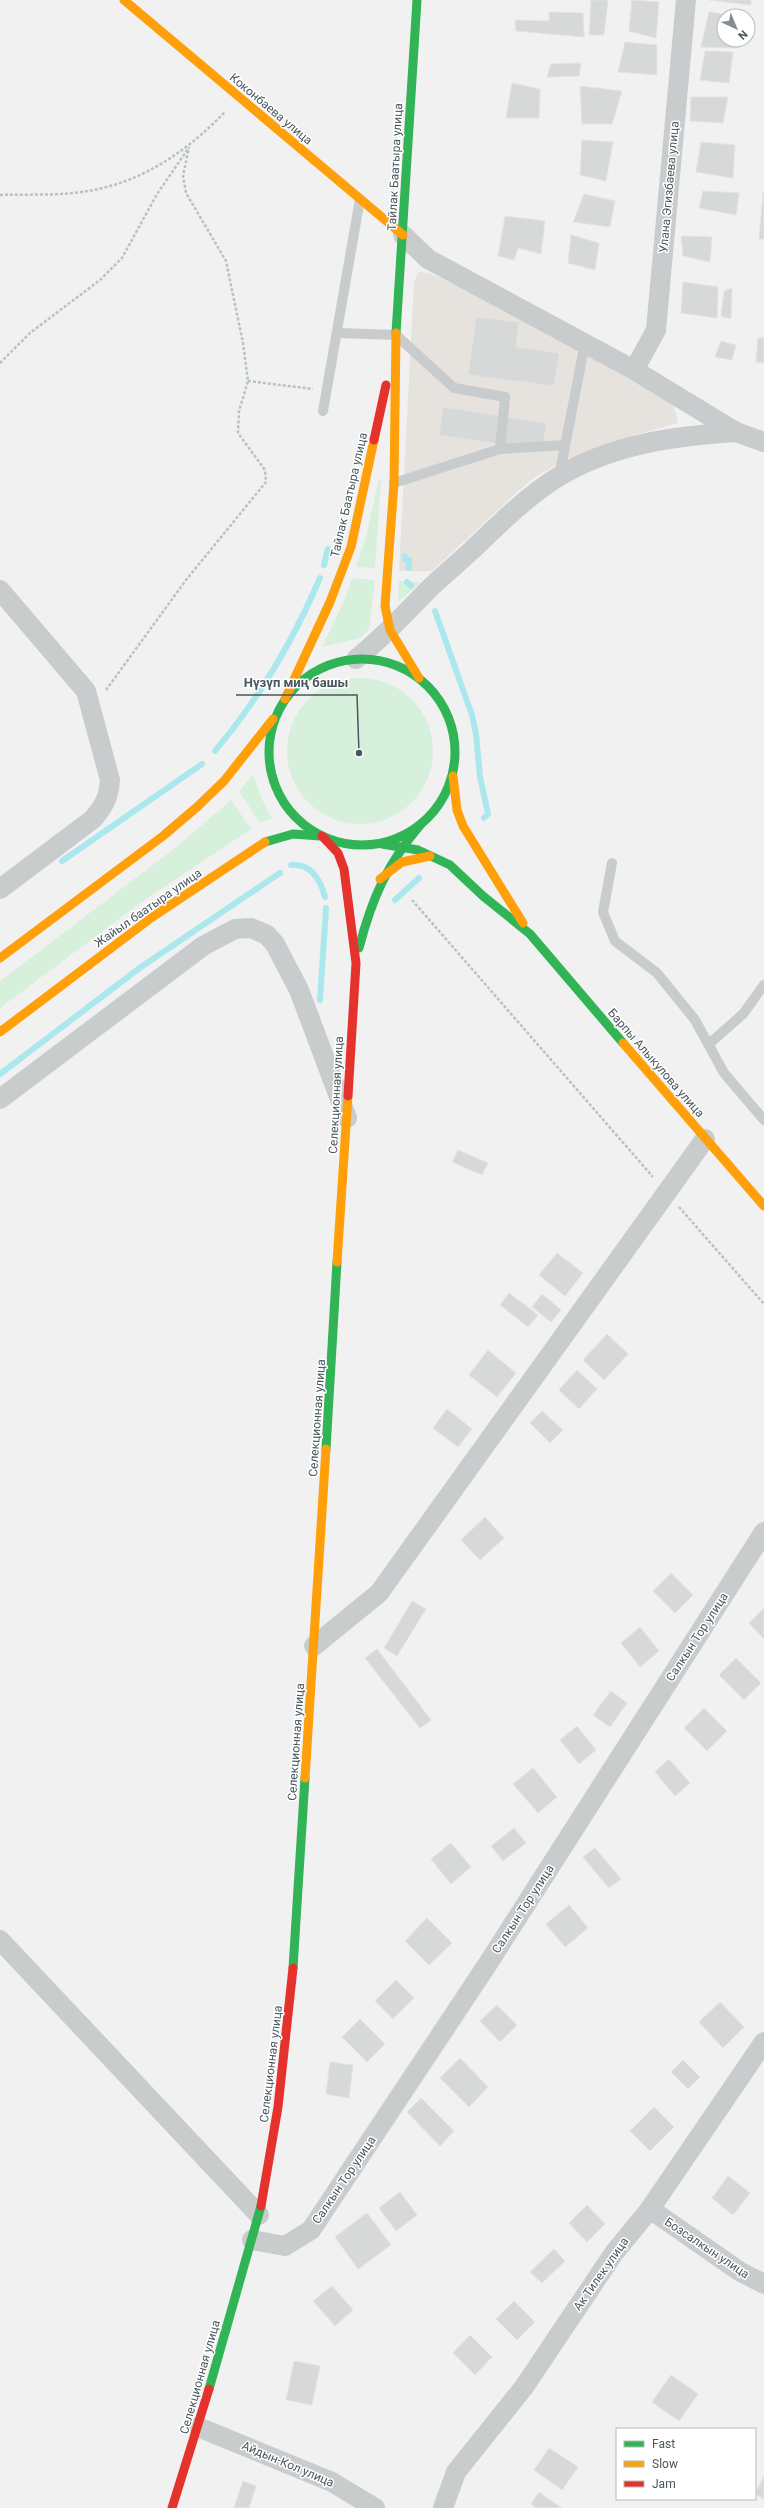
<svg xmlns="http://www.w3.org/2000/svg" width="764" height="2508" font-family="Roboto,sans-serif">
<rect width="100%" height="100%" fill="#f1f1f1"/>
<!-- commercial -->
<path fill="#e6e3df" d="M418,272L429,273L481,295L673,404L678,423L618,440L558,464L535,477L514,495L432,571H399L414,282Z"/>
<!-- green -->
<g fill="#d6f0dc">
<path d="M379,479H381L375,568L356,567L365,541Z"/>
<path d="M352,578L375,580L369,629L360,638L322,647L345,599Z"/>
<path d="M399,581L421,582L398,602Z"/>
<circle cx="360" cy="751" r="73"/>
<path d="M253,775L264,804L272,818L260,823L239,791Z"/>
<path d="M231,800L251,829L140,903L0,1008V981L174,849Z"/>
</g>
<g fill="none" stroke-linecap="round" stroke-linejoin="round">
<!-- stream -->
<g stroke="#abe8ed" stroke-width="6">
<path d="M405,556V559L409,560V568"/>
<path d="M324,565L328,549"/>
<path d="M407,582L411,586"/>
<path d="M435,611L472,715L476,734L480,777L488,814L484,818"/>
<path d="M215,751C259,699 293,641 320,578"/>
<path d="M62,861L202,764"/>
<path d="M291,865C311,863 320,879 325,897"/>
<path d="M395,900L419,878"/>
<path d="M320,1000L326,908"/>
<path d="M0,1074L141,967L280,873"/>
</g>
</g>
<!-- building -->
<g fill="#d7d9d9" stroke="#e2e3e4">
<path d="M591,0H608L604,35H589Z"/>
<path d="M632,0L659,2L656,38L629,31Z"/>
<path d="M709,0H751V5Z"/>
<path d="M549,12L583,13L584,37L516,31L515,20L549,21Z"/>
<path d="M709,12L741,16H724V40H739L737,48L701,47Z"/>
<path d="M625,42L657,45V75L618,72Z"/>
<path d="M705,51L733,52L729,83L700,80Z"/>
<path d="M581,63L579,76L547,77L551,64Z"/>
<path d="M512,83L540,89L539,118H506Z"/>
<path d="M580,86L622,91L612,124H582Z"/>
<path d="M691,97H728L723,123L690,121Z"/>
<path d="M582,140L613,142L606,181L580,175Z"/>
<path d="M701,142L735,145L733,178L696,172Z"/>
<path d="M703,191L739,193L736,215L699,208Z"/>
<path d="M763,192H764V239H759Z"/>
<path d="M584,194L615,201L610,227L573,222Z"/>
<path d="M505,216L545,221L541,254L518,248L514,260L498,256Z"/>
<path d="M571,235L599,243L595,270L568,263Z"/>
<path d="M681,236L712,237L710,262L683,256Z"/>
<path d="M683,282L718,287L717,318L681,313Z"/>
<path d="M732,288L731,319L721,316L724,291Z"/>
<path d="M476,317L519,322L516,347L559,353L554,386L468,375Z"/>
<path d="M758,338H764V363L756,362Z"/>
<path d="M721,341L736,345L732,360L715,357Z"/>
<path d="M443,407L547,423L542,451L439,435Z"/>
<path d="M458,1150L488,1163L482,1175L452,1162Z"/>
<path d="M557,1253L583,1273L565,1296L539,1275Z"/>
<path d="M509,1293L538,1315L528,1327L500,1305Z"/>
<path d="M542,1294L561,1310L551,1322L532,1307Z"/>
<path d="M607,1334L628,1354L604,1380L583,1360Z"/>
<path d="M488,1350L516,1373L497,1397L469,1375Z"/>
<path d="M577,1370L597,1389L579,1409L559,1390Z"/>
<path d="M447,1409L472,1429L458,1447L433,1428Z"/>
<path d="M542,1411L563,1430L550,1443L530,1423Z"/>
<path d="M485,1517L504,1538L480,1560L461,1540Z"/>
<path d="M671,1573L693,1595L675,1613L653,1591Z"/>
<path d="M412,1601L426,1609L397,1656L384,1648Z"/>
<path d="M764,1608V1639L749,1623Z"/>
<path d="M640,1627L659,1651L640,1667L621,1643Z"/>
<path d="M377,1649L431,1720L420,1728L365,1658Z"/>
<path d="M736,1658L761,1683L744,1700L719,1675Z"/>
<path d="M611,1691L627,1703L610,1727L593,1715Z"/>
<path d="M704,1708L727,1731L707,1751L684,1728Z"/>
<path d="M577,1726L596,1750L579,1764L560,1740Z"/>
<path d="M669,1759L690,1783L675,1796L655,1772Z"/>
<path d="M533,1768L557,1797L538,1813L513,1784Z"/>
<path d="M514,1828L526,1843L503,1861L491,1846Z"/>
<path d="M451,1843L471,1867L451,1884L431,1859Z"/>
<path d="M595,1848L621,1879L609,1888L583,1857Z"/>
<path d="M569,1905L588,1928L565,1947L546,1924Z"/>
<path d="M427,1918L452,1943L429,1965L405,1941Z"/>
<path d="M396,1980L414,1998L393,2019L375,2001Z"/>
<path d="M720,2002L744,2027L723,2048L699,2022Z"/>
<path d="M497,2005L517,2025L500,2042L480,2021Z"/>
<path d="M360,2019L385,2044L367,2062L342,2037Z"/>
<path d="M460,2058L488,2087L469,2107L440,2078Z"/>
<path d="M683,2060L700,2077L688,2089L671,2072Z"/>
<path d="M330,2062L353,2065L349,2098L326,2094Z"/>
<path d="M421,2098L454,2131L440,2146L407,2112Z"/>
<path d="M654,2107L674,2127L650,2151L630,2131Z"/>
<path d="M728,2176L750,2193L733,2215L712,2198Z"/>
<path d="M400,2192L417,2215L396,2231L379,2208Z"/>
<path d="M587,2205L605,2224L587,2242L569,2223Z"/>
<path d="M367,2213L391,2245L358,2269L335,2237Z"/>
<path d="M554,2249L565,2261L542,2283L530,2272Z"/>
<path d="M332,2286L353,2310L335,2326L313,2301Z"/>
<path d="M514,2301L535,2322L517,2340L496,2319Z"/>
<path d="M470,2335L492,2357L475,2375L453,2353Z"/>
<path d="M294,2361L320,2366L312,2405L286,2400Z"/>
<path d="M671,2375L698,2394L679,2421L652,2402Z"/>
<path d="M549,2448L578,2467L562,2490L534,2470Z"/>
<path d="M764,2476V2499L755,2494Z"/>
<path d="M243,2481L256,2486L249,2508H234Z"/>
<path d="M539,2492L562,2508H536L531,2504Z"/>
</g>
<g fill="none" stroke-linecap="round" stroke-linejoin="round">
<!-- path -->
<g stroke="#b7c4be" stroke-width="2.5" stroke-dasharray="3 2" stroke-linecap="butt">
<path d="M0,195C29,194 60,196 88,191C143,182 187,151 225,112"/>
<path d="M0,363L30,333L100,280L122,258L157,194L188,149"/>
<path d="M248,381L313,389"/>
<path d="M106,690L186,580L266,482L265,470L238,433L239,411L248,381L243,343L226,261L186,193L183,176L189,147"/>
<path d="M412,900L653,1177"/>
<path d="M679,1207L764,1304"/>
</g>
<!-- lane -->
<g stroke="#c8cccd" stroke-width="10">
<path d="M338,333L396,335L454,388L505,397L500,449L394,483"/>
<path d="M323,411L360,199"/>
<path d="M500,449L565,445"/>
<path d="M559,477L585,343"/>
<path d="M612,863L603,912L615,941L657,973L695,1020L724,1073L764,1120"/>
<path d="M709,1044L743,1014L764,985"/>
</g>
<!-- street -->
<g stroke="#c8cccd" stroke-width="20">
<path d="M403,235L428,259L634,370L736,432L764,442"/>
<path d="M634,370L656,330L686,0"/>
<path d="M0,590L86,691L110,780C109,797 104,806 93,819L0,889"/>
<path d="M356,659C384,637 407,611 432,586C445,574 458,563 471,551C498,525 526,497 558,477C612,444 675,436 736,432"/>
<path d="M0,1099L203,946L235,929L251,928L267,935L275,944L299,990L347,1118"/>
<path d="M314,1646L379,1593L705,1139"/>
<path d="M0,1940L259,2215"/>
<path d="M650,2209L739,2271L764,2284"/>
<path d="M252,2240L285,2246L311,2230L489,1962L764,1532"/>
<path d="M198,2427L332,2482L375,2508"/>
<path d="M443,2508L456,2472L524,2387L614,2253L650,2209L764,2042"/>
</g>
<!-- fast -->
<g stroke="#30b455" stroke-width="9">
<path d="M396,333L417,0"/>
<circle cx="362" cy="752" r="93"/>
<path d="M265,842L293,834L320,836"/>
<path d="M382,844L418,850L450,865L483,896L530,934L623,1043"/>
<path d="M359,948C372,898 387,864 421,824"/>
<path d="M326,1449L337,1262"/>
<path d="M293,1968L305,1778"/>
<path d="M209,2389L261,2206"/>
</g>
<!-- slow -->
<g stroke="#ff9f0a" stroke-width="9">
<path d="M124,0L403,235"/>
<path d="M396,333L394,483L385,606L390,630L419,678"/>
<path d="M285,699L330,602L351,547L374,440"/>
<path d="M453,776L457,810L463,826L523,923"/>
<path d="M380,879L402,862L430,856"/>
<path d="M0,958L163,836L197,807L224,781L273,719"/>
<path d="M0,1032L151,918L265,842"/>
<path d="M623,1043L764,1206"/>
<path d="M337,1262L348,1096"/>
<path d="M305,1778L326,1449"/>
</g>
<!-- jam -->
<g stroke="#e5322d" stroke-width="9">
<path d="M374,440L386,385"/>
<path d="M322,836L338,853L344,869L356,963L348,1096"/>
<path d="M261,2206L278,2107L293,1968"/>
<path d="M172,2508L209,2389"/>
</g>
</g>
<g text-anchor="middle" stroke-width="3" stroke-linejoin="round" paint-order="stroke">
<!-- street labels -->
<g font-size="12" fill="#48565d" stroke="#fff">
<text transform="translate(271 109) rotate(40)" y="4">Коконбаева улица</text>
<text transform="translate(395 167) rotate(-87)" y="4">Тайлак Баатыра улица</text>
<text transform="translate(669 187) rotate(-85)" y="4">Улана Эгизбаева улица</text>
<text transform="translate(349 495) rotate(-77)" y="4">Тайлак Баатыра улица</text>
<text transform="translate(148 908) rotate(-35)" y="4">Жайыл баатыра улица</text>
<text transform="translate(656 1063) rotate(49)" y="4">Барпы Алыкулова улица</text>
<text transform="translate(336 1095) rotate(-87)" y="4">Селекционная улица</text>
<text transform="translate(317 1418) rotate(-86)" y="4">Селекционная улица</text>
<text transform="translate(697 1637) rotate(-57)" y="4">Салкын Тор улица</text>
<text transform="translate(296 1742) rotate(-86)" y="4">Селекционная улица</text>
<text transform="translate(523 1909) rotate(-57)" y="4">Салкын Тор улица</text>
<text transform="translate(271 2064) rotate(-83)" y="4">Селекционная улица</text>
<text transform="translate(344 2180) rotate(-56)" y="4">Салкын Тор улица</text>
<text transform="translate(707 2248) rotate(34)" y="4">Бозсалкын улица</text>
<text transform="translate(601 2274) rotate(-55)" y="4">Ак Тилек улица</text>
<text transform="translate(200 2377) rotate(-74)" y="4">Селекционная улица</text>
<text transform="translate(288 2464) rotate(23)" y="4">Айдын-Кол улица</text>
</g>
</g>
<!-- callouts -->
<path fill="none" stroke="#48565d" stroke-width="1.5" d="M359 753L357 695H236"/>
<circle fill="#48565d" stroke="#fff" stroke-width="1.5" cx="359" cy="753" r="4"/>
<g font-size="13" text-anchor="middle" font-weight="bold" fill="#48565d" stroke="#fff" stroke-width="3" stroke-linejoin="round" paint-order="stroke">
<text x="296" y="687">Нүзүп миң башы</text>
</g>
<!-- legend -->
<rect x="616" y="2428" width="140" height="72" fill="#ffffff" stroke="#b6bbbe"/>
<rect x="624" y="2441" width="20" height="6" fill="#30b455" stroke="#b6bbbe"/>
<text x="652" y="2448" font-size="12" fill="#48565d">Fast</text>
<rect x="624" y="2461" width="20" height="6" fill="#ff9f0a" stroke="#b6bbbe"/>
<text x="652" y="2468" font-size="12" fill="#48565d">Slow</text>
<rect x="624" y="2481" width="20" height="6" fill="#e5322d" stroke="#b6bbbe"/>
<text x="652" y="2488" font-size="12" fill="#48565d">Jam</text>
<!-- north arrow -->
<g transform="translate(736 28) rotate(136)"><circle r="19" fill="#ffffff" stroke="#b6bbbe"/>
<path d="M0-3L7 15L0 10L-7 15Z" fill="#838c91"/>
<text y="-6" font-size="11" font-weight="bold" text-anchor="middle" fill="#48565d">N</text>
</g>
</svg>
